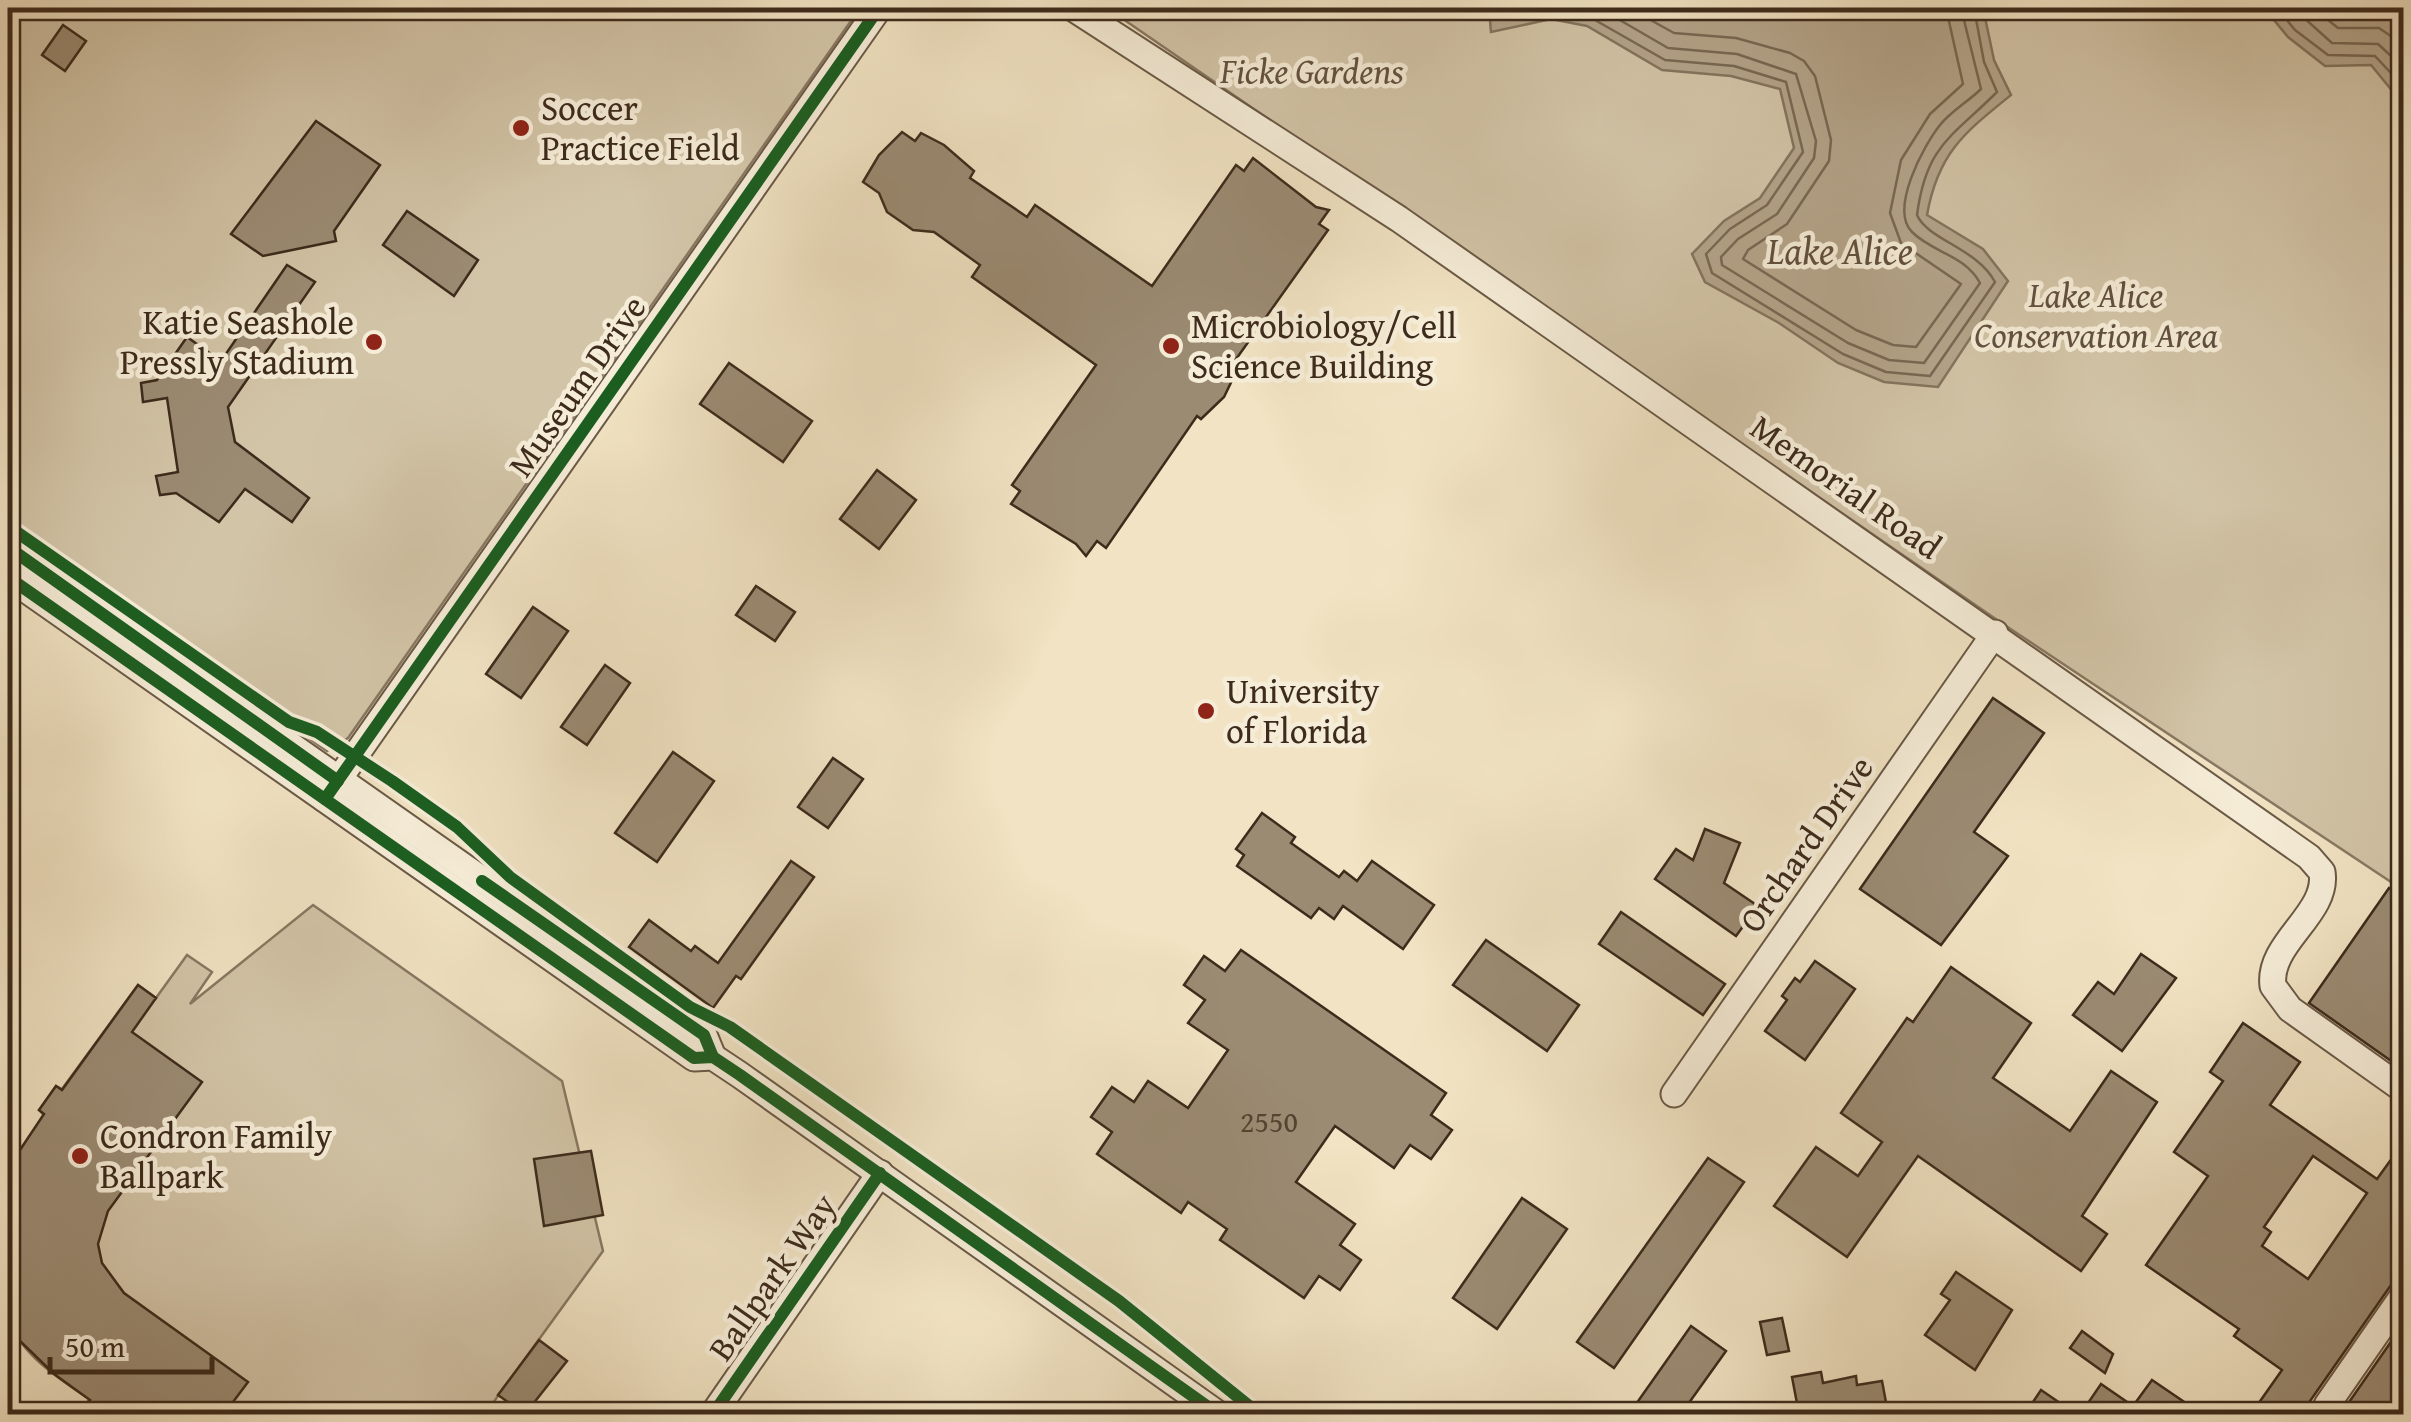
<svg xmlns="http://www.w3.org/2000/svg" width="2411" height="1422" font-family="'Gentium Book Plus',serif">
<rect width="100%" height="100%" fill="#f1e3c3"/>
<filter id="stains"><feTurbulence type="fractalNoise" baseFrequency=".002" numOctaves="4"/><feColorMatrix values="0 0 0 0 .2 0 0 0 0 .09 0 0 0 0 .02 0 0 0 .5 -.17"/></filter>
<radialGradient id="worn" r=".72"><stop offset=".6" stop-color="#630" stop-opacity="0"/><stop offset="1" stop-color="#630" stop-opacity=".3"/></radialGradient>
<!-- green -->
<g fill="#d2c4a7" stroke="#887862" stroke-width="2.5">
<path d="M8,8H860L348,738L327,751L8,529Z"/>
<path d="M1107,8H2403V890L2006,626Z"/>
<path d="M313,905L562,1081L603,1251L485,1414H99L86,1405L89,1399C60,1379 16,1352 8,1315C5,1303 8,1287 8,1275L12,1274L8,1168L44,1115L39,1110L56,1086L62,1089L138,985L156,998L187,955L212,972L190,1004Z"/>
</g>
<!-- water -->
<g fill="#b4a48a" stroke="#84745e" stroke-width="2.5">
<path d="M1489,8H1983L1994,60L2011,95C1964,133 1938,153 1927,215L1983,249L2008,281L1938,387L1884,382L1838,363L1779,323L1705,282L1692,254L1724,221L1760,198L1794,148L1780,89L1731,76L1662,70L1587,26L1551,19L1491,32Z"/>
<path d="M2264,8H2403V104L2371,65L2325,66L2288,37Z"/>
</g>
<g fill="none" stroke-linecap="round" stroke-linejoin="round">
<!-- shore -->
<g stroke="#786853" stroke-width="2.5">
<path d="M1499,8L1504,19L1551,9L1588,16L1665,60L1734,66L1786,82L1803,152L1767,205L1730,229L1706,254L1712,273L1843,354L1886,372L1930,376L1995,282C1977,248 1928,240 1917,215C1926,145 1952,137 1997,92L1984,62L1974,8"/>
<path d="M1599,8L1668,48L1737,54L1796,74L1816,141L1814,158L1777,214L1738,239L1721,257L1722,265L1848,343L1889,360L1924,363L1980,283C1965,255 1933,253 1912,232C1889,209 1924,145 1940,125C1951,111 1969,101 1981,89L1961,8"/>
<path d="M1629,8L1674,33L1736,38L1790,53L1804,61L1815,76L1831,140L1829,161L1787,224L1748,250L1743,259L1856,330L1893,345L1916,347L1961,284L1901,243L1890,213L1901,160L1930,114L1963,84L1946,8"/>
<path d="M2277,8L2295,30L2328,55L2375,56L2404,87"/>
<path d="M2293,8L2332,43L2378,44L2404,68"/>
<path d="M2313,8L2338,28H2379L2404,45"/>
</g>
</g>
<!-- building -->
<g fill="#9b8b73" stroke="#3d2b1c" stroke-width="2.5" fill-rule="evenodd">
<path d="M63,25L86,41L65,71L42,55Z"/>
<path d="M316,121L380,165L334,231L336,241L263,256L231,234Z"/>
<path d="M902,132L915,141L921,133L944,145L974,171L970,178L1027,217L1035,205L1152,286L1236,165L1244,171L1253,158L1316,207L1329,210L1319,224L1328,230L1234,362L1239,366L1224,397L1201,419L1197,416L1106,548L1097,541L1086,556L1076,544L1011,504L1020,491L1012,485L1096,365L972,277L980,265L934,232L913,230L887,212L879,193L863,182L879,155Z"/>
<path d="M407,211L478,260L454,296L383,245Z"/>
<path d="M287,265L315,282L228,407L235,442L309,498L292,522L245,489L219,522L176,493L160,495L156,476L178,472L167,398L143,402L141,383L157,380L187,337L221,361Z"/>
<path d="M729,363L812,421L783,462L700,404Z"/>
<path d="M877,470L916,500L879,549L840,519Z"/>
<path d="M756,586L795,612L775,641L736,615Z"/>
<path d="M533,607L568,631L521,698L486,674Z"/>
<path d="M605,665L630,683L587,745L561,727Z"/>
<path d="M1993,698L2044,733L1974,832L2008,856L1941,945L1860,889Z"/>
<path d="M673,752L714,781L657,862L615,833Z"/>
<path d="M833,758L863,779L828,828L798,807Z"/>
<path d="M1262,813L1295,837L1291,843L1339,877L1344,871L1357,881L1372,861L1434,905L1403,949L1343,906L1334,919L1319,908L1311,918L1237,866L1244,855L1236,849Z"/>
<path d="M1705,829L1740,843L1724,883L1758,906L1736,936L1655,879L1676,849L1693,860Z"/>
<path d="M791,861L814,877L741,979L736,976L713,1008L629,947L649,920L691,951L695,946L718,963Z"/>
<path d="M2389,888L2404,898V1070L2309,1003Z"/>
<path d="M1621,912L1725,984L1703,1015L1599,944Z"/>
<path d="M1486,940L1579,1005L1547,1051L1453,985Z"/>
<path d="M1241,950L1446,1093L1431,1115L1452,1130L1431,1159L1410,1145L1394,1168L1335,1126L1296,1182L1355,1224L1340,1245L1361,1260L1340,1290L1319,1276L1304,1298L1220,1240L1227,1229L1188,1202L1181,1213L1097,1154L1112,1132L1091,1117L1112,1087L1134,1102L1148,1081L1188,1108L1228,1050L1188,1023L1205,1000L1184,985L1204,956L1225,971Z"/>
<path d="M2141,954L2176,978L2122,1051L2073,1015L2098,982L2114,994Z"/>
<path d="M1815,961L1855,989L1805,1060L1765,1031L1787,1000L1782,996L1795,978L1800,982Z"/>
<path d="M1951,967L2031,1023L1993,1078L2067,1129L2070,1131L2111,1071L2157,1102L2082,1216L2107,1234L2081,1271L1918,1156L1847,1257L1774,1206L1816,1147L1858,1176L1882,1142L1841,1113L1907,1018L1913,1022Z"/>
<path d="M138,985L156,998L132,1032L202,1082L108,1211L98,1244L102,1263L124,1293L248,1382L224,1414H99L86,1405L90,1400L54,1374L20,1341L8,1315V1168L44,1114L39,1110L56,1086L62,1090Z"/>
<path d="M2243,1023L2300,1062L2270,1105L2377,1179L2390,1161L2404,1170V1278L2391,1285L2301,1414H2267L2256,1407L2282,1370L2234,1336L2239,1329L2146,1265L2208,1176L2174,1152L2223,1081L2210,1072ZM2313,1156L2367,1193L2308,1279L2262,1246L2271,1232L2264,1227Z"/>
<path d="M591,1151L603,1215L544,1226L534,1159Z"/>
<path d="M1708,1158L1744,1182L1614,1368L1577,1342Z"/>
<path d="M1522,1198L1567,1229L1497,1329L1453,1298Z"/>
<path d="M1956,1272L2012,1310L1975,1370L1925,1335L1950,1300L1941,1294Z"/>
<path d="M1782,1318L1789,1351L1767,1355L1760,1322Z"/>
<path d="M2404,1323V1414H2354L2345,1408Z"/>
<path d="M1691,1326L1726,1351L1681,1414H1629Z"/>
<path d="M2082,1331L2113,1354L2105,1373L2070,1348Z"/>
<path d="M539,1340L567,1361L525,1414L498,1395Z"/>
<path d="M1821,1372L1823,1383L1856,1376L1857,1385L1882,1381L1888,1413L1799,1414L1792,1377Z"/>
<path d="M2152,1380L2202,1414H2106L2088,1403L2101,1384L2133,1406Z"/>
<path d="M2041,1390L2076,1414H2039L2029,1408Z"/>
</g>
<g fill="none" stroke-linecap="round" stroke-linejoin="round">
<defs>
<g id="minor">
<path d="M1073,8L1399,219L2309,857L2322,872C2329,914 2267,943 2273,986L2290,1009L2404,1090"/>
<path d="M8,547L704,1035L713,1057"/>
<path d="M8,577L694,1058L713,1057L740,1075L1218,1414"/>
<path d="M325,799L879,8"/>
<path d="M1674,1094L1995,633"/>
<path d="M2327,1405L2404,1294"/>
<path d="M713,1414L880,1173"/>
</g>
</defs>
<!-- minor casing -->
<use href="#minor" stroke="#6a5946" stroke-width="29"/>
<!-- minor -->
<use href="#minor" stroke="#f6edd8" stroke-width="25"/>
<defs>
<g id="cycleway">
<path d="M8,526L289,722L317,732L392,781L457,827L510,877L690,1007L730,1027L1119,1301L1259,1414"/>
<path d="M8,547L338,781"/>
<path d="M8,577L694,1058L713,1057L740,1075L1218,1414"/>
<path d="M325,799L879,8"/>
<path d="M482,881L704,1035L713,1057"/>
<path d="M713,1414L880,1173"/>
</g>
</defs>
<!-- cycleway casing -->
<use href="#cycleway" stroke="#f6edd8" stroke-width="19"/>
<!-- cycleway -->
<use href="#cycleway" stroke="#1b5e20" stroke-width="12"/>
</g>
<!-- markers -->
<g fill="#8f2418" stroke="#f6edd8" stroke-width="4">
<circle cx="521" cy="128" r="10"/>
<circle cx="374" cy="342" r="10"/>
<circle cx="1171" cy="346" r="10"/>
<circle cx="1206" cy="711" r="10"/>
<circle cx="80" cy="1156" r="10"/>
</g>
<g text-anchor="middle" stroke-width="9" stroke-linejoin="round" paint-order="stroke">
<!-- number labels -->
<g font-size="30" fill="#544332">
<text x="1269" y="1132">2550</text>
</g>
<!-- park labels -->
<g font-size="35" font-style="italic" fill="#62513f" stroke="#f6edd8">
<text x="1312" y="83">Ficke Gardens</text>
<text x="2096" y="307">Lake Alice<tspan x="2096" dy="40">Conservation Area</tspan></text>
</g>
<!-- poi labels -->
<g font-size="35" fill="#3d2b1c" stroke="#f6edd8" text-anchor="start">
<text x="541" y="120">Soccer<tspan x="541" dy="40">Practice Field</tspan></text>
<text x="354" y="334" text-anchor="end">Katie Seashole<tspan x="354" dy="40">Pressly Stadium</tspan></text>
<text x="1191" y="338">Microbiology/Cell<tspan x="1191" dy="40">Science Building</tspan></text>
<text x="1226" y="703">University<tspan x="1226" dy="40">of Florida</tspan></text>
<text x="100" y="1148">Condron Family<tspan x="100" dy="40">Ballpark</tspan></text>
</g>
<!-- street labels -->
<g font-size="35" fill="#3d2b1c" stroke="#f6edd8">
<text transform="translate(577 386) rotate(-55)" y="12">Museum Drive</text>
<text transform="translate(1846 487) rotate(35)" y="12">Memorial Road</text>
<text transform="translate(1806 844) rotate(-55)" y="12">Orchard Drive</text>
<text transform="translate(772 1277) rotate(-55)" y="12">Ballpark Way</text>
</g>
<!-- water labels -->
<g font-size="38" font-style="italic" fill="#614f3d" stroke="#f6edd8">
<text x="1840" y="264">Lake Alice</text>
</g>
</g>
<!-- margin -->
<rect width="2411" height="1422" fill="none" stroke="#f1e3c3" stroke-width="40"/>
<rect x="10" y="10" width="2391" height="1402" fill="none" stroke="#3d2b1c" stroke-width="5"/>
<rect x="20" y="20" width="2371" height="1382" fill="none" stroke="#3d2b1c" stroke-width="2.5"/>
<!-- scale -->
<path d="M50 1357v15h162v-15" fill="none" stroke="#3d2b1c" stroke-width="5"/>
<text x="65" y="1357" font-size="30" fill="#3d2b1c" stroke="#f6edd8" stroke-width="8" paint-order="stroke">50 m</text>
<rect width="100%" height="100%" filter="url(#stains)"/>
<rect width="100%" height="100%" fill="url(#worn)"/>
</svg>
